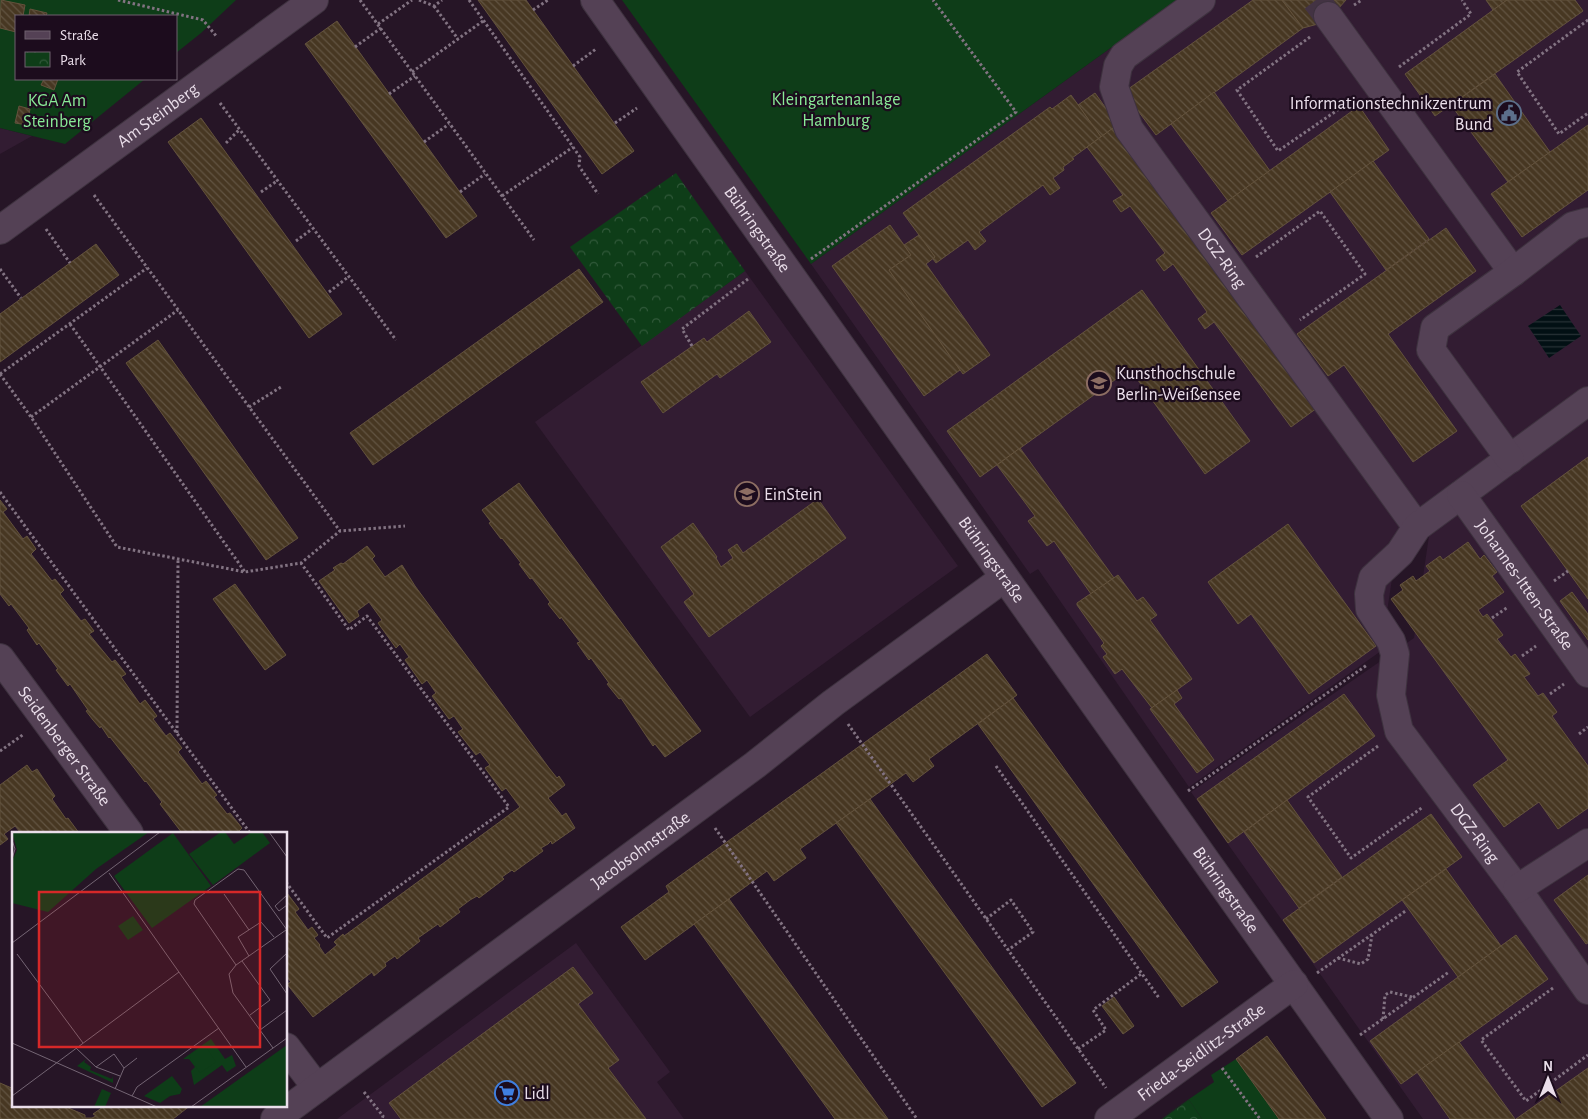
<svg xmlns="http://www.w3.org/2000/svg" width="1588" height="1119" font-family="'Alegreya Sans',sans-serif">
<defs>
<pattern id="park-crowns" width="20" height="18" patternUnits="userSpaceOnUse" patternTransform="scale(1.25)"><rect width="20" height="18" fill="#0e3d18"/><path d="M2 6a3 3 0 1 1 6 0M12 15a3 3 0 1 1 6 0" fill="none" stroke="#31593a"/></pattern>
<pattern id="water-rules" width="6" height="5" patternUnits="userSpaceOnUse" patternTransform="scale(1.25)"><rect width="6" height="5" fill="#021014"/><path d="M0 2.5h6" fill="none" stroke="#273236"/></pattern>
<pattern id="building-back-hatch" width="6" height="6" patternUnits="userSpaceOnUse" patternTransform="scale(1.25)"><rect width="6" height="6" fill="#473722"/><path d="M-1 5l2 2M0 0l6 6M5-1l2 2" fill="none" stroke="#625442"/></pattern>
</defs>
<rect width="100%" height="100%" fill="#261526"/>
<!-- built -->
<g fill="#321c32">
<path d="M1177,0H1588V397L1399,533L1381,651L1189,787L1038,569L1030,574L811,264Z"/>
<path d="M0,128L32,136L0,154Z"/>
<path d="M745,271L958,566L750,717L535,422Z"/>
<path d="M1588,417V1119H1423L1191,792L1414,638L1430,529Z"/>
<path d="M576,943L670,1072L657,1082L684,1119H337Z"/>
</g>
<!-- green -->
<g fill="#0e3d18">
<path d="M0,0H236L201,33L176,53V16H16V79H145L65,144L0,128Z"/>
<path d="M622,0H1177L811,264Z"/>
<path d="M1236,1059L1279,1119H1202L1189,1100L1160,1119L1214,1082L1211,1075Z"/>
</g>
<!-- park -->
<g fill="url(#park-crowns)">
<path d="M676,173L745,271L642,346L570,247Z"/>
<path d="M1189,1100L1202,1119H1162Z"/>
</g>
<!-- water -->
<path fill="url(#water-rules)" d="M1560,305L1581,336L1549,358L1528,326Z"/>
<!-- building -->
<g fill="url(#building-back-hatch)" stroke="#63523c">
<path d="M1,0L25,5L23,16H16V32L0,28Z"/>
<path d="M478,0H526L634,151L602,174Z"/>
<path d="M1253,0H1282L1303,28L1156,135L1124,92Z"/>
<path d="M1282,0H1346L1338,9L1318,24L1303,28Z"/>
<path d="M1486,0H1507L1493,10Z"/>
<path d="M1507,0H1575L1583,11L1435,116L1405,74Z"/>
<path d="M30,9L47,13L46,16H29Z"/>
<path d="M337,21L477,216L446,238L305,44Z"/>
<path d="M1495,74L1550,152L1508,182L1451,105Z"/>
<path d="M44,79H58L54,90L41,85Z"/>
<path d="M1214,92L1270,171L1228,201L1171,124Z"/>
<path d="M1095,93L1118,125L1101,137L1078,105Z"/>
<path d="M1071,95L1101,137L1072,158L1074,159L1063,167L1064,170L1053,178L1060,188L1050,195L1043,185L979,232L986,241L975,250L968,240L936,263L933,259L935,257L903,213L1050,107L1052,109Z"/>
<path d="M19,106L30,109L27,125L15,123Z"/>
<path d="M1359,106L1389,150L1242,255L1211,213Z"/>
<path d="M201,118L342,314L309,338L168,142Z"/>
<path d="M1588,125V190L1522,237L1491,194Z"/>
<path d="M1113,128L1317,408L1291,427L1214,322L1205,329L1198,319L1207,312L1173,264L1164,271L1156,260L1165,253L1130,206L1121,212L1113,201L1123,195L1087,147Z"/>
<path d="M1373,161L1429,239L1386,270L1330,192Z"/>
<path d="M890,225L911,255L889,270L960,370L924,396L832,266Z"/>
<path d="M1446,228L1476,271L1388,334L1457,431L1413,462L1344,365L1328,376L1297,334Z"/>
<path d="M919,235L935,257L926,264L990,355L963,374L889,270L911,255L904,245Z"/>
<path d="M96,244L119,275L0,362V314Z"/>
<path d="M579,269L603,302L373,465L350,433Z"/>
<path d="M1142,290L1250,441L1205,474L1130,369L980,477L947,431Z"/>
<path d="M749,311L771,342L720,378L717,374L663,413L641,382L704,338L707,342Z"/>
<path d="M158,340L298,538L266,560L126,363Z"/>
<path d="M1020,448L1114,578L1091,594L1054,541L1047,546L1028,521L1035,516L997,465Z"/>
<path d="M1588,457V599L1521,506Z"/>
<path d="M519,483L701,731L665,757L655,744L653,746L621,698L619,699L607,684L609,683L591,658L589,660L577,643L580,642L561,617L560,619L548,604L550,602L532,578L530,579L519,564L521,563L502,538L501,539L489,523L491,522L482,510Z"/>
<path d="M818,499L846,538L709,637L684,602L694,594L661,547L693,523L717,557L716,558L721,567L733,558L728,550L737,544L743,553Z"/>
<path d="M0,500L7,509L3,512L23,539L27,536L36,549L31,554L52,581L55,579L64,590L60,594L81,621L85,619L94,631L89,634L112,662L115,660L126,674L121,677L140,704L145,700L157,716L153,719L166,736L170,733L182,748L178,752L202,784L206,781L217,795L214,797L227,814L230,813L242,828L237,833H182L160,804L162,802L146,781L145,782L110,737L109,738L101,726L100,728L93,720L86,711L88,710L70,684L68,686L56,670L58,669L39,643L37,645L27,630L29,628L11,604L9,606L0,594Z"/>
<path d="M1288,524L1376,646L1309,694L1251,614L1238,624L1208,582Z"/>
<path d="M1468,542L1480,559L1484,555L1497,572L1492,576L1504,592L1478,610L1483,617L1487,614L1503,635L1497,639L1511,657L1515,654L1530,674L1524,677L1538,696L1543,693L1557,712L1552,716L1588,766V808L1558,829L1539,802L1504,827L1473,785L1508,760L1391,599L1403,590L1400,585L1413,576L1416,581L1430,571L1426,566L1440,556L1443,560Z"/>
<path d="M367,546L375,556L372,559L385,577L402,565L415,586L549,768L557,778L559,776L565,785L548,798L562,816L566,813L575,828L552,844L551,841L548,844L541,848L543,851L514,872L512,870L502,877L504,879L479,898L477,896L470,900L458,909L460,912L440,927L438,924L418,938L420,941L397,959L395,956L385,963L386,966L374,976L372,972L313,1017L287,984L291,982L286,976V894L287,893L299,909L295,912L308,930L312,927L318,935L314,938L320,945L319,946L325,955L337,945L334,942L343,934L344,936L520,807L506,788L502,791L485,768L490,765L480,752L476,755L458,732L463,729L454,716L449,719L432,696L436,693L427,680L422,684L405,660L409,657L400,644L396,648L378,623L382,620L369,602L357,611L359,616L349,623L319,581L335,570L333,568L341,563L343,564Z"/>
<path d="M1118,575L1137,601L1143,597L1157,615L1150,620L1192,679L1152,708L1122,669L1115,674L1103,657L1107,654L1101,646L1104,643L1077,605V603Z"/>
<path d="M235,584L286,655L265,670L213,599Z"/>
<path d="M1572,592L1588,614V640L1560,601Z"/>
<path d="M987,654L1017,695L929,759L934,766L913,782L906,773L800,849L806,858L774,881L767,871L645,960L621,927L669,892L666,886Z"/>
<path d="M1177,690L1182,698L1174,704L1214,760L1197,773L1150,709Z"/>
<path d="M1344,694L1375,736L1228,843L1197,799Z"/>
<path d="M1013,698L1218,982L1182,1007L978,724Z"/>
<path d="M27,765L32,772L37,769L55,796L52,799L66,819L68,818L79,833H21L15,826L4,834L8,839L0,845V785Z"/>
<path d="M870,799L1076,1083L1042,1107L836,823Z"/>
<path d="M1287,800L1342,877L1299,908L1244,832Z"/>
<path d="M1431,814L1462,857L1314,963L1283,920Z"/>
<path d="M1446,869L1501,946L1458,977L1402,900Z"/>
<path d="M1588,875V943L1586,944L1554,900Z"/>
<path d="M729,899L888,1119H835L694,924Z"/>
<path d="M1516,935L1548,979L1401,1084L1370,1041Z"/>
<path d="M573,967L593,993L578,1004L619,1060L608,1068L646,1119H401L389,1103Z"/>
<path d="M1114,997L1134,1026L1123,1034L1102,1006Z"/>
<path d="M1267,1036L1285,1061L1326,1119H1279L1236,1059Z"/>
<path d="M1459,1042L1515,1119H1450L1417,1072Z"/>
<path d="M1588,1068V1119H1516Z"/>
<path d="M0,1083L14,1089V1105H49L53,1107V1105H67L66,1107L85,1115V1118H92L96,1116L93,1114L106,1105H191L173,1119H0Z"/>
</g>
<g fill="none" stroke-linecap="round" stroke-linejoin="round">
<!-- minor-tunnel -->
<path stroke="#433343" stroke-width="28" stroke-dasharray="28 14" stroke-linecap="butt" d="M1316,0L1328,16"/>
<defs>
<g id="minor">
<path id="s1" d="M595,0L1389,1119"/>
<path id="s2" d="M1201,0L1124,56L1118,66L1114,87L1129,129L1417,527"/>
<path d="M1328,16L1513,272"/>
<path id="s3" d="M0,230L314,0"/>
<path id="s4" d="M1588,401L1417,527L1400,553L1373,578L1369,594L1370,609L1391,641L1395,654L1391,695L1399,731L1517,889L1588,990"/>
<path d="M1510,459L1431,350L1435,328L1513,272L1573,226L1588,222"/>
<path id="s5" d="M1461,495L1588,673"/>
<path id="s6" d="M0,658L129,833"/>
<path d="M1517,889L1588,843"/>
<path d="M286,1047L317,1088"/>
<path id="s7" d="M275,1119L755,765L833,703L1004,578"/>
<path id="s8" d="M1109,1119L1294,984"/>
</g>
</defs>
<!-- minor casing -->
<use href="#minor" stroke="#3e323f" stroke-width="30"/>
<!-- path -->
<g stroke="#827382" stroke-width="3" stroke-dasharray="2.5 2.5" stroke-linecap="butt">
<path d="M118,0L203,20L217,37"/>
<path d="M360,0L534,240"/>
<path d="M419,0L434,6L442,0"/>
<path d="M469,0L573,147L580,157L579,166L598,194"/>
<path d="M1354,5L1362,0"/>
<path d="M434,6L458,39"/>
<path d="M533,10L548,0"/>
<path d="M1588,20L1517,72L1559,134L1588,113"/>
<path d="M378,24L412,0"/>
<path d="M1310,37L1237,90L1278,151L1355,98"/>
<path d="M355,47L381,28"/>
<path d="M573,66L596,49"/>
<path d="M1399,67L1471,14L1462,0"/>
<path d="M412,72L483,21"/>
<path d="M389,94L415,76"/>
<path d="M220,103L396,340"/>
<path d="M615,123L637,108"/>
<path d="M424,142L449,124"/>
<path d="M226,143L239,130"/>
<path d="M261,192L277,181"/>
<path d="M460,192L485,174"/>
<path d="M94,195L340,531"/>
<path d="M502,196L573,147"/>
<path d="M46,229L70,263"/>
<path d="M296,241L312,229"/>
<path d="M1256,257L1320,211L1365,274L1300,320"/>
<path d="M811,259L1016,112L933,0"/>
<path d="M0,269L21,298"/>
<path d="M329,292L348,277"/>
<path d="M70,324L245,572"/>
<path d="M692,346L682,329L748,279"/>
<path d="M0,374L31,417L117,547L245,572L301,563L340,531L405,526"/>
<path d="M0,374L147,268"/>
<path d="M249,407L281,387"/>
<path d="M31,417L178,310"/>
<path d="M0,492L250,833"/>
<path d="M1554,581L1568,571"/>
<path d="M1492,618L1508,607"/>
<path d="M1522,656L1536,646"/>
<path d="M1550,694L1564,684"/>
<path d="M848,724L1106,1088"/>
<path d="M177,733L178,559"/>
<path d="M1579,734L1588,727"/>
<path d="M1378,746L1308,797L1351,858L1423,807"/>
<path d="M0,751L24,734"/>
<path d="M996,766L1159,998"/>
<path d="M1188,791L1367,665"/>
<path d="M715,828L917,1119"/>
<path d="M286,882L327,938L509,807L367,616L349,630L301,563"/>
<path d="M986,919L1011,900L1033,932L1008,950"/>
<path d="M1338,958L1361,964L1368,959L1372,935"/>
<path d="M1317,973L1407,910"/>
<path d="M1553,988L1481,1040L1526,1101L1588,1055"/>
<path d="M1383,1019L1385,995L1390,992L1412,997"/>
<path d="M1360,1035L1449,972"/>
<path d="M1078,1049L1106,1030L1093,1010L1141,974"/>
<path d="M1222,1068L1260,1119"/>
<path d="M364,1092L383,1116L382,1119"/>
</g>
<!-- minor -->
<use href="#minor" stroke="#544155" stroke-width="28"/>
</g>
<!-- icons -->
<defs>
<symbol id="civic-ring" viewBox="-11 -11 22 22"><circle r="9.5" fill="#1c0c1d" stroke="#5c6f8a" stroke-width="1.5"/><path d="M-.6-6.5H3V-4.5H.6V-3L4-1V1h2V6H-6V1h2V-1L-.6-3ZM-1.2 2.5V6h2.4V2.5Z" fill="#5c6f8a"/></symbol>
<symbol id="university-ring" viewBox="-11 -11 22 22"><circle r="9.5" fill="#1c0c1d" stroke="#8d6e63" stroke-width="1.5"/><path d="M0-5L7-2L0 1L-7-2ZM-4 1L0 2.5L4 1V4Q0 6-4 4Z" fill="#8d6e63"/></symbol>
<symbol id="school-ring" viewBox="-11 -11 22 22"><circle r="9.5" fill="#1c0c1d" stroke="#8d6e63" stroke-width="1.5"/><path d="M0-5L7-2L0 1L-7-2ZM-4 1L0 2.5L4 1V4Q0 6-4 4Z" fill="#8d6e63"/></symbol>
<symbol id="supermarket-ring" viewBox="-11 -11 22 22"><circle r="9.5" fill="#1c0c1d" stroke="#3f7fe0" stroke-width="1.5"/><path d="M-6-5.5h2.5l.6 2H6L4.5 2H-2.5L-4.4-4H-6ZM-1.5 3.2a1.3 1.3 0 1 0 .1 0ZM3 3.2a1.3 1.3 0 1 0 .1 0Z" fill="#3f7fe0"/></symbol>
</defs>
<g fill-rule="evenodd">
<use href="#civic-ring" x="1495" y="99" width="28" height="28"/>
<use href="#university-ring" x="1085" y="369" width="28" height="28"/>
<use href="#school-ring" x="733" y="480" width="28" height="28"/>
<use href="#supermarket-ring" x="493" y="1079" width="28" height="28"/>
</g>
<g text-anchor="middle" stroke-width="4.5" stroke-linejoin="round" paint-order="stroke">
<!-- park labels -->
<g font-size="18" fill="#89eb97" stroke="#1c0c1d">
<text x="836" y="105">Kleingartenanlage<tspan x="836" dy="21">Hamburg</tspan></text>
<text x="57" y="106">KGA Am<tspan x="57" dy="21">Steinberg</tspan></text>
</g>
<!-- poi labels -->
<g font-size="18" fill="#eadeea" stroke="#1c0c1d" text-anchor="start">
<text x="1492" y="109" text-anchor="end">Informationstechnikzentrum<tspan x="1492" dy="21">Bund</tspan></text>
<text x="1116" y="379">Kunsthochschule<tspan x="1116" dy="21">Berlin-Weißensee</tspan></text>
<text x="764" y="500">EinStein</text>
<text x="524" y="1099">Lidl</text>
</g>
<!-- street labels -->
<g font-size="18" fill="#eadeea" stroke="#1c0c1d">
<text dy="6" stroke="none"><textPath href="#s3" startOffset="195">Am Steinberg</textPath></text>
<text dy="6" stroke="none"><textPath href="#s1" startOffset="281">Bühringstraße</textPath></text>
<text dy="6" stroke="none"><textPath href="#s2" startOffset="332">DGZ-Ring</textPath></text>
<text dy="6" stroke="none"><textPath href="#s1" startOffset="686">Bühringstraße</textPath></text>
<text dy="6" stroke="none"><textPath href="#s5" startOffset="110">Johannes-Itten-Straße</textPath></text>
<text dy="6" stroke="none"><textPath href="#s6" startOffset="109">Seidenberger Straße</textPath></text>
<text dy="6" stroke="none"><textPath href="#s4" startOffset="569">DGZ-Ring</textPath></text>
<text dy="6" stroke="none"><textPath href="#s7" startOffset="454">Jacobsohnstraße</textPath></text>
<text dy="6" stroke="none"><textPath href="#s1" startOffset="1091">Bühringstraße</textPath></text>
<text dy="6" stroke="none"><textPath href="#s8" startOffset="114">Frieda-Seidlitz-Straße</textPath></text>
</g>
</g>
<!-- overview -->
<g transform="translate(12 832)">
<rect width="275" height="275" fill="#261526"/>
<path d="M0,0H137L84,37L36,80L0,71V29L5,18ZM161,1L199,54L140,96L102,44ZM199,207L213,227L220,223L224,234L215,240L210,233L182,253L179,239L183,235L177,227H171ZM74,227L72,230L79,235L78,238L100,247L101,244V251L65,234ZM160,244L170,257L168,262L158,264L148,271L132,264Z" fill="#0e3d18"/>
<path d="M275,213V275H188Z" fill="#0e3d18"/>
<path d="M209,0H213L222,12L240,0H250L258,11L201,53L177,22ZM121,84L131,98L116,108L106,94ZM192,212L204,230L188,241L177,224ZM90,257L99,261L93,275H82Z" fill="#0e3d18"/>
<path fill="none" stroke="#746574" stroke-width="1" d="M257,0L275,25M0,8L3,17L0,27M97,41L234,235M212,62L237,98M275,63L263,74L267,79L275,73M0,111L148,0M275,121L258,137L275,162M5,122L71,211M237,124L226,105L249,90L262,105M230,129L258,168L238,183M224,133L182,72L183,68L226,37L232,38L275,98M248,198L275,178M0,211L145,275M64,216L84,235M261,216L221,161L217,142L224,133L274,98M108,244L84,235L102,222L112,236M103,257L112,236L125,226M0,264L167,140M120,264L125,255L207,196M179,275L275,206"/>
<path fill="#d62828" fill-opacity="0.15" stroke="#d62828" stroke-width="2.5" d="M27,60H248V215H27Z"/>
<rect width="275" height="275" fill="none" stroke="#eadeea" stroke-width="2.5"/>
</g>
<!-- legend -->
<rect x="15" y="15" width="162" height="65" fill="#1c0c1d" stroke="#6e606f"/>
<rect x="25" y="31" width="25" height="8" fill="#544155" stroke="#6e606f"/>
<text x="60" y="40" font-size="15" fill="#eadeea">Straße</text>
<rect x="25" y="52" width="25" height="15" fill="url(#park-crowns)" stroke="#6e606f"/>
<text x="60" y="65" font-size="15" fill="#eadeea">Park</text>
<!-- north arrow -->
<g transform="translate(1548 1079)" stroke="#1c0c1d" stroke-width="4" paint-order="stroke">
<path d="M0-4L9 19L0 12L-9 19Z" fill="#eadeea"/>
<text y="-8" font-size="14" font-weight="bold" text-anchor="middle" fill="#eadeea">N</text>
</g>
</svg>
